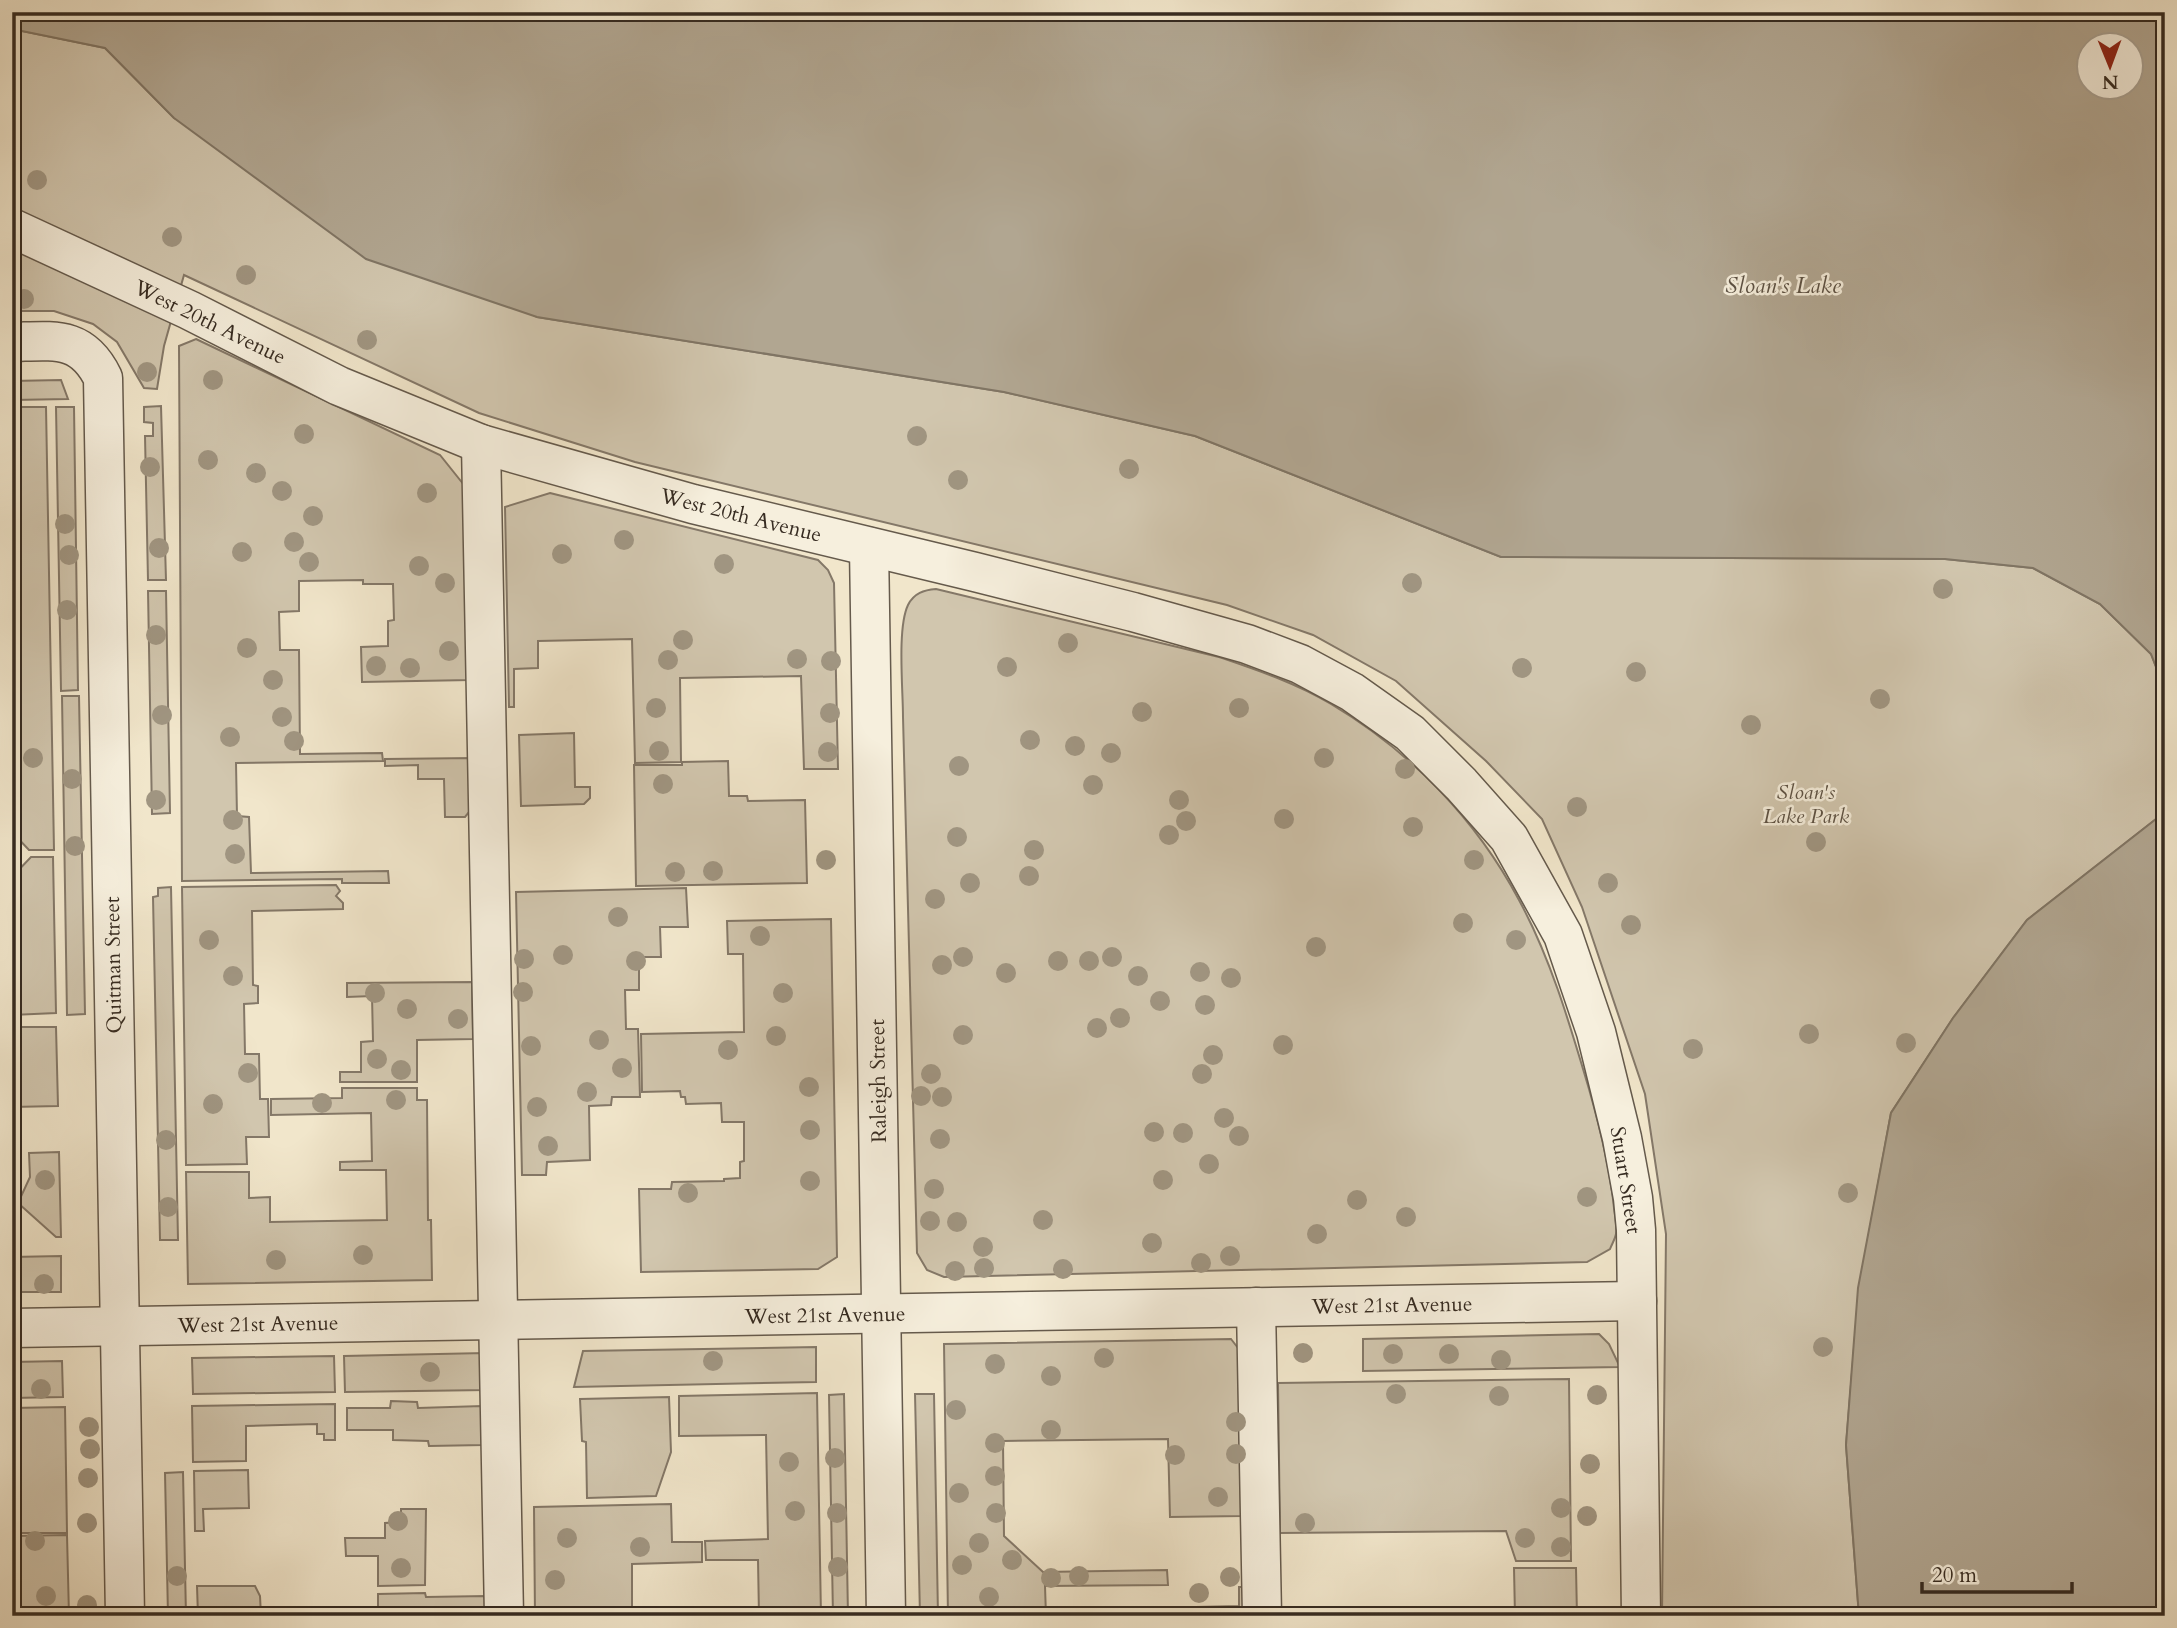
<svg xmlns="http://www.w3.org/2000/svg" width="2177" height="1628" font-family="Cardo,serif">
<rect width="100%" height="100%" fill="#f1e6cb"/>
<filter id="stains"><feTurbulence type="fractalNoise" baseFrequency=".00286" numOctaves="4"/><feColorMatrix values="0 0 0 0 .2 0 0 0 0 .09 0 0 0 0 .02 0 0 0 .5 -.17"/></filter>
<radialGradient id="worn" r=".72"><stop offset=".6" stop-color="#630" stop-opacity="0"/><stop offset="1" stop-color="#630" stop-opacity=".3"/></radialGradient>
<!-- green -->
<g fill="#d1c6ae" stroke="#847868" stroke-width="2">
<path d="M12,29L105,48L174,118L537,317L1004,392L1195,436L1501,557L1945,559L2033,568L2100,604L2151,654L2165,690V812L2027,920L1953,1018L1891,1113L1859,1288L1846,1445L1859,1616H1662L1666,1234L1645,1094L1582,907L1542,819L1486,761L1396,681L1313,635L1227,605L635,462L479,413L184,275L164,346L157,389L144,388L117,342L93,324L54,311H12Z"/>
<path d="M196,339L440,455L468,490L470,680L362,682L361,647L388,646V621L394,620L393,584H363V580L299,581V611L279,612L280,650H299L300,754L382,753L383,761L236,763L237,816L249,817L251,873L388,871L389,883H342V879L182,881L179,346Z"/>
<path d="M61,380L68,399L12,400V381Z"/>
<path d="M161,406L166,580H148L145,436H153V423L144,422V407Z"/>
<path d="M12,407H46L54,850H29L12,832Z"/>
<path d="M56,407H74L78,690L61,691Z"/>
<path d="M550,493L818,560L828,570L834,583L838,769H804L801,676L680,678L681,762L635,763L632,639L538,641V668L514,669V707H509L505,507Z"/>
<path d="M936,589L1219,657C1257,670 1296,683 1331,704C1410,751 1476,819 1519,900C1551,959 1570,1025 1589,1089C1600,1128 1610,1167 1614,1208C1615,1216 1617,1226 1616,1234C1615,1239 1612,1244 1610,1249L1587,1262L944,1277L927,1270L917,1253L903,717C903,689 897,628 908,605C914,593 924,590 936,589Z"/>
<path d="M148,591H166L170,813L152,814Z"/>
<path d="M62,696H79L85,1014L67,1015Z"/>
<path d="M574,733L575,787H590V798L584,804L521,806L519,735Z"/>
<path d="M474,758V806L465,817H445L444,779H418V765L385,766V759Z"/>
<path d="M728,761L729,796H747L748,801L805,800L807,883L636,886L634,765H682V762Z"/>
<path d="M31,857H53L56,1013L12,1015V877Z"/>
<path d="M336,885L340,891L336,896L343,903V909L252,911L253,985L258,986V1003L244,1004L245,1054H259L260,1099H268L269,1137H246L247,1164L186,1165L182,887Z"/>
<path d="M171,887L178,1240H160L153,897L158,896V888Z"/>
<path d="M686,888L688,927H660L661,957H639V990H625L626,1029H638L640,1097H612L611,1105L589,1106L590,1160L547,1162L546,1175H522L516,892Z"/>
<path d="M831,919L837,1257L818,1269L641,1272L639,1189H671L672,1182L724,1181V1179L740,1178V1162L744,1161V1122H722L721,1103L686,1104L685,1097H681L680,1091L642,1092L641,1034L744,1032L743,954H728L727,921Z"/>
<path d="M472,982L473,1039L417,1040V1082H340V1072H361V1042L373,1041L372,996L347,997V983Z"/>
<path d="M12,1027H56L58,1106L12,1107Z"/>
<path d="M342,1088H417V1100H427L428,1220H431L432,1280L188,1284L186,1172H249V1198L270,1197V1222L387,1220L386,1170H340V1162L372,1161L371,1113L271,1115V1099L342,1098Z"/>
<path d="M59,1152L61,1237H56L18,1203L30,1177L29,1153Z"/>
<path d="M61,1256V1292H12V1257Z"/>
<path d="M1599,1334L1609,1344L1620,1367L1363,1371V1339Z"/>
<path d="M1231,1339L1238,1348L1241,1516L1170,1517L1168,1439L1003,1441L1004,1536L1043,1572L1167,1570L1168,1585L1045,1586L1046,1616H948L944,1344Z"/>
<path d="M816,1347V1382L574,1387L583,1351Z"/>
<path d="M485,1353L486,1390L345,1392L344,1356Z"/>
<path d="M334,1356L335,1392L193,1394L192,1358Z"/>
<path d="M62,1361L63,1397L12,1398V1362Z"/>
<path d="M1569,1379L1571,1561H1516L1506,1531L1280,1533L1278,1383Z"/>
<path d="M817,1393L821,1616H759L758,1560H706L705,1541L768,1539L766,1435L679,1436V1396Z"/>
<path d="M844,1394L848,1616H833L829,1395Z"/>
<path d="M915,1394H934L938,1616H920Z"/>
<path d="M669,1397L671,1452L656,1496L587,1498L586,1442L582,1441L580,1399Z"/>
<path d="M391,1401L417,1402L418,1408L482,1406L483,1445L429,1446L428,1441L393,1440V1430H347V1408H390Z"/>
<path d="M335,1404V1440H324V1434H317V1424L246,1426V1461L193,1462L192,1406Z"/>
<path d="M65,1407L67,1533H12V1408Z"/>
<path d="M248,1470L249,1508L203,1509L204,1531H195L194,1471Z"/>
<path d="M183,1472L186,1616H168L165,1473Z"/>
<path d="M671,1504L672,1542H702V1562L632,1564V1616H535L534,1507Z"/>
<path d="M401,1509H426L425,1585L378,1586V1556H346L345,1538H385V1523L401,1522Z"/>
<path d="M67,1535L69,1616H12V1536Z"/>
<path d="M1514,1568H1576L1577,1616H1515Z"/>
<path d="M197,1586H255L260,1596L261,1616H198Z"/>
<path d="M1239,1587H1245L1250,1616H1153V1608L1239,1606Z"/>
<path d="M425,1593L426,1597L486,1596L487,1616H378V1594Z"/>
</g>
<!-- water -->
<g fill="#b1a691" stroke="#807564" stroke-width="2" fill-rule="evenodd">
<path d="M12,12H2165V690L2151,654L2100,604L2033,568L1945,559L1501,557L1195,436L1004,392L537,317L366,259L174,118L105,48L12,29ZM2090,46H2132V88H2090Z"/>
<path d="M2165,812V1616H1859L1846,1445L1858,1288L1891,1113L1953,1018L2027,920Z"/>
</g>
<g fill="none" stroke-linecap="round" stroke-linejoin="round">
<defs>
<g id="minor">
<path d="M12,228L189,310L339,386L481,444L693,504L975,572L1133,612L1247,644L1300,664L1352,692L1410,733L1461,784L1509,838L1563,935L1596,1032L1622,1138L1633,1198L1636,1230L1641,1616"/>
<path d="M12,342C54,341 82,335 103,378L125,1616"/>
<path d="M481,444L504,1616"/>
<path d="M869,547L886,1616"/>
<path d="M1256,1307L1262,1616"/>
<path d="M12,1328L1637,1301"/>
</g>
</defs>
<!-- minor casing -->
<use href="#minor" stroke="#655a4c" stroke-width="41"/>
<!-- minor -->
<use href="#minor" stroke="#f6efdd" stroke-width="38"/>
</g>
<!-- trees -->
<g fill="#a09581">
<circle cx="37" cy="180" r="10"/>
<circle cx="172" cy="237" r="10"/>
<circle cx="246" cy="275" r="10"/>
<circle cx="24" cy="299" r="10"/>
<circle cx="367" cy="340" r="10"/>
<circle cx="147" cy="372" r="10"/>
<circle cx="213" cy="380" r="10"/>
<circle cx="304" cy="434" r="10"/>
<circle cx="917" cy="436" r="10"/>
<circle cx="208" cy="460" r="10"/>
<circle cx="150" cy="467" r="10"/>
<circle cx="1129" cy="469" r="10"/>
<circle cx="256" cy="473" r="10"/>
<circle cx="958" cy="480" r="10"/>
<circle cx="282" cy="491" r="10"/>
<circle cx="427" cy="493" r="10"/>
<circle cx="313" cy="516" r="10"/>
<circle cx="65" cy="524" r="10"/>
<circle cx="624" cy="540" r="10"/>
<circle cx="294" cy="542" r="10"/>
<circle cx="159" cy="548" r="10"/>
<circle cx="242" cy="552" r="10"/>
<circle cx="562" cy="554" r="10"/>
<circle cx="69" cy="555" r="10"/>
<circle cx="309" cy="562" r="10"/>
<circle cx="724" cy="564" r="10"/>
<circle cx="419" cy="566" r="10"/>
<circle cx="445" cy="583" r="10"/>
<circle cx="1412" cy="583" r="10"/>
<circle cx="1943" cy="589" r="10"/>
<circle cx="67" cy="610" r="10"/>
<circle cx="156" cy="635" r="10"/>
<circle cx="683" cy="640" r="10"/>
<circle cx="1068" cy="643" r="10"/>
<circle cx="247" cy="648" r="10"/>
<circle cx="449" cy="651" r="10"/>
<circle cx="797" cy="659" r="10"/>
<circle cx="668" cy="660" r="10"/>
<circle cx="831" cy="661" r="10"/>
<circle cx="376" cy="666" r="10"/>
<circle cx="1007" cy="667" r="10"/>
<circle cx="410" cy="668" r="10"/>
<circle cx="1522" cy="668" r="10"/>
<circle cx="1636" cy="672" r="10"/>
<circle cx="273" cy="680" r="10"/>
<circle cx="1880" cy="699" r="10"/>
<circle cx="656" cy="708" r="10"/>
<circle cx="1239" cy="708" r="10"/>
<circle cx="1142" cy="712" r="10"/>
<circle cx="830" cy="713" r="10"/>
<circle cx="162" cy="715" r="10"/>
<circle cx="282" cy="717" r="10"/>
<circle cx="1751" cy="725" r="10"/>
<circle cx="230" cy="737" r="10"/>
<circle cx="1030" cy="740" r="10"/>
<circle cx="294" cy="741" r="10"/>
<circle cx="1075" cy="746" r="10"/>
<circle cx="659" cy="751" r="10"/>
<circle cx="828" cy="752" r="10"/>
<circle cx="1111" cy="753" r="10"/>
<circle cx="33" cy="758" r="10"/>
<circle cx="1324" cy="758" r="10"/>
<circle cx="959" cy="766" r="10"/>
<circle cx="1405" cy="769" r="10"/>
<circle cx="72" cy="779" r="10"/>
<circle cx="663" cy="784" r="10"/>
<circle cx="1093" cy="785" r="10"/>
<circle cx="156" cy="800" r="10"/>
<circle cx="1179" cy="800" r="10"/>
<circle cx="1577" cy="807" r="10"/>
<circle cx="1284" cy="819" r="10"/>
<circle cx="233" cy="820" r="10"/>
<circle cx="1186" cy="821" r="10"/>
<circle cx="1413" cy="827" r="10"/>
<circle cx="1169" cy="835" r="10"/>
<circle cx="957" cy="837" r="10"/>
<circle cx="1816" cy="842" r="10"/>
<circle cx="75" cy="846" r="10"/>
<circle cx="1034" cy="850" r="10"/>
<circle cx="235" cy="854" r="10"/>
<circle cx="826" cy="860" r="10"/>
<circle cx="1474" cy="860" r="10"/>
<circle cx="713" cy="871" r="10"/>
<circle cx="675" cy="872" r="10"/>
<circle cx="1029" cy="876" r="10"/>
<circle cx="970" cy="883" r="10"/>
<circle cx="1608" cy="883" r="10"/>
<circle cx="935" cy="899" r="10"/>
<circle cx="618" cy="917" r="10"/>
<circle cx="1463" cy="923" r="10"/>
<circle cx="1631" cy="925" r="10"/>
<circle cx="760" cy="936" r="10"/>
<circle cx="209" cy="940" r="10"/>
<circle cx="1516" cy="940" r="10"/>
<circle cx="1316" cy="947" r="10"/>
<circle cx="563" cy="955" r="10"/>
<circle cx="963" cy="957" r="10"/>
<circle cx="1112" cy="957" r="10"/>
<circle cx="524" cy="959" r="10"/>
<circle cx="636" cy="961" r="10"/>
<circle cx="1058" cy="961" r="10"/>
<circle cx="1089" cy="961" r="10"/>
<circle cx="942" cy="965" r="10"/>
<circle cx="1200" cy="972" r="10"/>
<circle cx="1006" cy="973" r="10"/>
<circle cx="233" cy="976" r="10"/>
<circle cx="1138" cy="976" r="10"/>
<circle cx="1231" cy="978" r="10"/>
<circle cx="523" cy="992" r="10"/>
<circle cx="375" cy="993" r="10"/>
<circle cx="783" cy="993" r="10"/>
<circle cx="1160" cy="1001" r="10"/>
<circle cx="1205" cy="1005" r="10"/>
<circle cx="407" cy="1009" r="10"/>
<circle cx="1120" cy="1018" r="10"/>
<circle cx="458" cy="1019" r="10"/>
<circle cx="1097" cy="1028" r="10"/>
<circle cx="1809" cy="1034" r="10"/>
<circle cx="963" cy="1035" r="10"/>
<circle cx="776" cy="1036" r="10"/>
<circle cx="599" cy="1040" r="10"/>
<circle cx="1906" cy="1043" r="10"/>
<circle cx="1283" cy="1045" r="10"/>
<circle cx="531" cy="1046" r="10"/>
<circle cx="1693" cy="1049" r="10"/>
<circle cx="728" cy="1050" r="10"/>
<circle cx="1213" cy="1055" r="10"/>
<circle cx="377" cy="1059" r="10"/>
<circle cx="622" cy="1068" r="10"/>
<circle cx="401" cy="1070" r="10"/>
<circle cx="248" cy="1073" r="10"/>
<circle cx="931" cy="1074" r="10"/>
<circle cx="1202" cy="1074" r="10"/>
<circle cx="809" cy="1087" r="10"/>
<circle cx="587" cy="1092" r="10"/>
<circle cx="921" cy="1096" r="10"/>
<circle cx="942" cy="1097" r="10"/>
<circle cx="396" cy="1100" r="10"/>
<circle cx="322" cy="1103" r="10"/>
<circle cx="213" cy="1104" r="10"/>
<circle cx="537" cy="1107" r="10"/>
<circle cx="1224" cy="1118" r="10"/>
<circle cx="810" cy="1130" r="10"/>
<circle cx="1154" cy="1132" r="10"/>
<circle cx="1183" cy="1133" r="10"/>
<circle cx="1239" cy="1136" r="10"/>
<circle cx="940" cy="1139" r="10"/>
<circle cx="166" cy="1140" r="10"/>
<circle cx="548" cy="1146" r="10"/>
<circle cx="1209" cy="1164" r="10"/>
<circle cx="45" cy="1180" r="10"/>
<circle cx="1163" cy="1180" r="10"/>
<circle cx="810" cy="1181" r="10"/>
<circle cx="934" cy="1189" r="10"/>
<circle cx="688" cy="1193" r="10"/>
<circle cx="1848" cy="1193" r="10"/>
<circle cx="1587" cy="1197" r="10"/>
<circle cx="1357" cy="1200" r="10"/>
<circle cx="168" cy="1207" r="10"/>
<circle cx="1406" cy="1217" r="10"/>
<circle cx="1043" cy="1220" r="10"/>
<circle cx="930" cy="1221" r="10"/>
<circle cx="957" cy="1222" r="10"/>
<circle cx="1317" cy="1234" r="10"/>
<circle cx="1152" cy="1243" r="10"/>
<circle cx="983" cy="1247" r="10"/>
<circle cx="363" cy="1255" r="10"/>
<circle cx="1230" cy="1256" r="10"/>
<circle cx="276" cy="1260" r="10"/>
<circle cx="1201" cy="1263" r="10"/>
<circle cx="984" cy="1268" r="10"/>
<circle cx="1063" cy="1269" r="10"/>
<circle cx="955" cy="1271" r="10"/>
<circle cx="44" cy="1284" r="10"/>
<circle cx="1823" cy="1347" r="10"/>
<circle cx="1303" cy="1353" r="10"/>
<circle cx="1393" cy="1354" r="10"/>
<circle cx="1449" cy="1354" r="10"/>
<circle cx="1104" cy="1358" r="10"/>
<circle cx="1501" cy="1360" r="10"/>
<circle cx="713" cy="1361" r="10"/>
<circle cx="995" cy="1364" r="10"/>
<circle cx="430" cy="1372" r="10"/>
<circle cx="1051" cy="1376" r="10"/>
<circle cx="41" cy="1389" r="10"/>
<circle cx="1396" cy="1394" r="10"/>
<circle cx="1597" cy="1395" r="10"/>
<circle cx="1499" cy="1396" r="10"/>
<circle cx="956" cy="1410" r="10"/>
<circle cx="1236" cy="1422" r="10"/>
<circle cx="89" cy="1427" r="10"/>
<circle cx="1051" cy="1430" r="10"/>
<circle cx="995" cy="1443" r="10"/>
<circle cx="90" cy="1449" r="10"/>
<circle cx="1236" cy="1454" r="10"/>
<circle cx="1175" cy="1455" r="10"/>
<circle cx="835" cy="1458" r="10"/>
<circle cx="789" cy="1462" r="10"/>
<circle cx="1590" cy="1464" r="10"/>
<circle cx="995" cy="1476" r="10"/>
<circle cx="88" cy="1478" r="10"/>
<circle cx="959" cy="1493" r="10"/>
<circle cx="1218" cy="1497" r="10"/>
<circle cx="1561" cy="1508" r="10"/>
<circle cx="795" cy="1511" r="10"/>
<circle cx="837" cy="1513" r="10"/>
<circle cx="996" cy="1513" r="10"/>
<circle cx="1587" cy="1516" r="10"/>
<circle cx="398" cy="1521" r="10"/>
<circle cx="87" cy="1523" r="10"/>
<circle cx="1305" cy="1523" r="10"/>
<circle cx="567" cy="1538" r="10"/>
<circle cx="1525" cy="1538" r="10"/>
<circle cx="35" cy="1541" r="10"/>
<circle cx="979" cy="1543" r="10"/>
<circle cx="640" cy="1547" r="10"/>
<circle cx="1561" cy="1547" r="10"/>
<circle cx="1012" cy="1560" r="10"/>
<circle cx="962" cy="1565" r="10"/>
<circle cx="838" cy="1567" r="10"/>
<circle cx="401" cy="1568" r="10"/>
<circle cx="177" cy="1576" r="10"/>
<circle cx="1079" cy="1576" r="10"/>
<circle cx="1230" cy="1577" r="10"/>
<circle cx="1051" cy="1578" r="10"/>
<circle cx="555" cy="1580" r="10"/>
<circle cx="1199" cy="1593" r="10"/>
<circle cx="46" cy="1596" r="10"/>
<circle cx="989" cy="1597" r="10"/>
<circle cx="87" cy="1605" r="10"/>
</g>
<g text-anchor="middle" stroke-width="5" stroke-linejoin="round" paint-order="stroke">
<!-- street labels -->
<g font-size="21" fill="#362b21" stroke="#f6efdd">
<text transform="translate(210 322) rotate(26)" y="7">West 20th Avenue</text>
<text transform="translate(741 515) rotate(14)" y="7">West 20th Avenue</text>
<text transform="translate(113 965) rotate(-91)" y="7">Quitman Street</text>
<text transform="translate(878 1081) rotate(-91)" y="7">Raleigh Street</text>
<text transform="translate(1626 1180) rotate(81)" y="7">Stuart Street</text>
<text transform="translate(1392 1305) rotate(-1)" y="7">West 21st Avenue</text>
<text transform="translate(825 1315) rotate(-1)" y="7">West 21st Avenue</text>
<text transform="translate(258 1324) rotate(-1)" y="7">West 21st Avenue</text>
</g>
<!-- park labels -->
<g font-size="21" font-style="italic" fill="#5d5244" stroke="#f6efdd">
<text x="1806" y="799">Sloan's<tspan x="1806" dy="24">Lake Park</tspan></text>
</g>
<!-- water labels -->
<g font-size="23" font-style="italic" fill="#5b5043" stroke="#f6efdd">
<text x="1783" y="293">Sloan's Lake</text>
</g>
</g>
<!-- margin -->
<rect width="2177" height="1628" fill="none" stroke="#f1e6cb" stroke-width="42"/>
<rect x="14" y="14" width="2149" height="1600" fill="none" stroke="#362b21" stroke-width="3.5"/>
<rect x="21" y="21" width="2135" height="1586" fill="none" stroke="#362b21" stroke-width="2"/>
<!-- north arrow -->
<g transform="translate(2110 66) rotate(179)"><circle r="33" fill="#f6efdd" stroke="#a9a192" stroke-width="2"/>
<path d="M0-5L12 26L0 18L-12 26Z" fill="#8f2418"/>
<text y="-10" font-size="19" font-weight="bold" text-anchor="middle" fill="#362b21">N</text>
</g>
<!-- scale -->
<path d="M1922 1582v10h150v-10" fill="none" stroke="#362b21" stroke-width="3.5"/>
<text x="1932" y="1582" font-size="21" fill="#362b21" stroke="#f6efdd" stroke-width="5" paint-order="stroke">20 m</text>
<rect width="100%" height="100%" filter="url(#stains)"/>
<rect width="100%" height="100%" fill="url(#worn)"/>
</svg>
